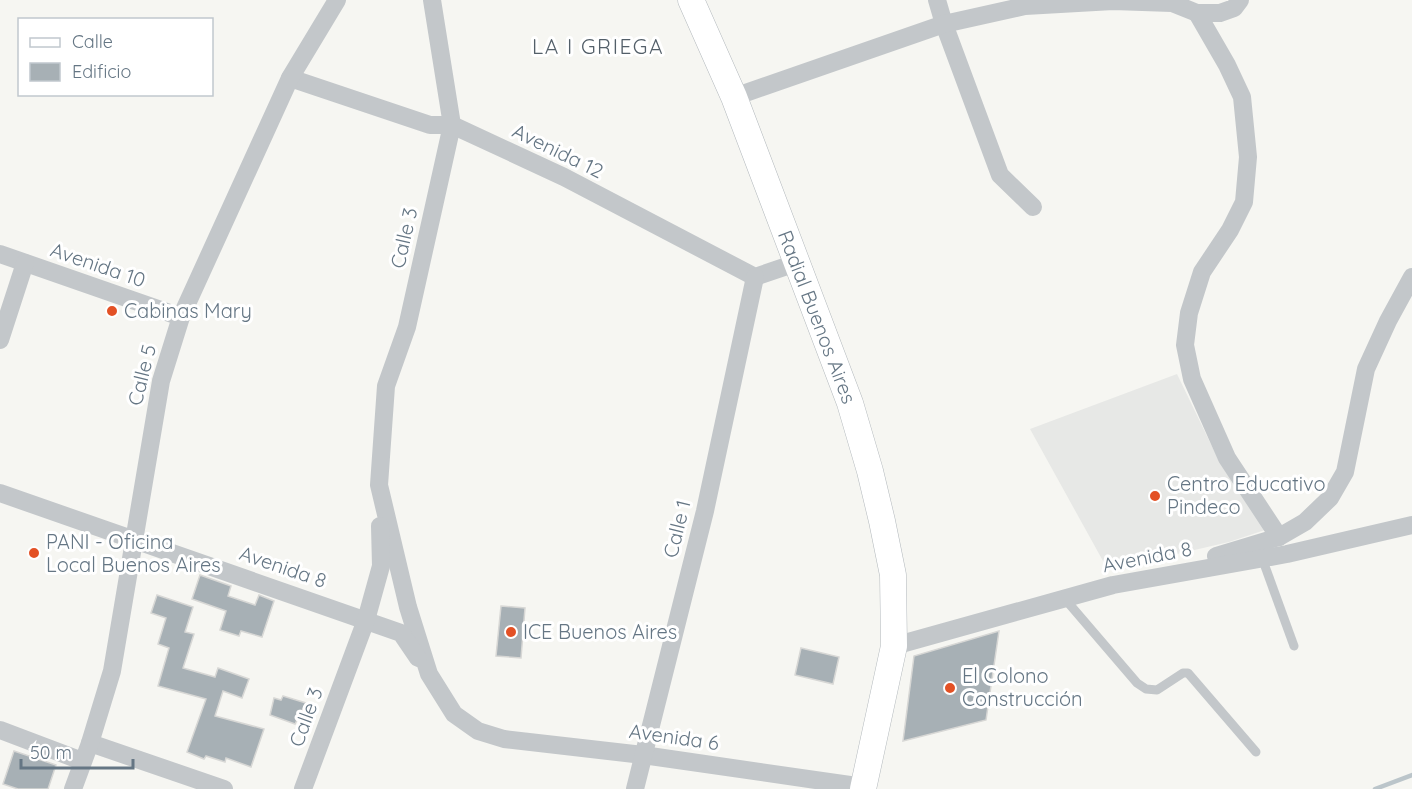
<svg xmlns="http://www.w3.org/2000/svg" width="1412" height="789" font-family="Quicksand,sans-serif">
<rect width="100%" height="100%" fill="#f6f6f2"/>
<!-- built -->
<path fill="#e7e8e6" d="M1177,374L1220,463L1265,530L1229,542L1108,570L1030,429Z"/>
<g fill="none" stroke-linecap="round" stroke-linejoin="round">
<!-- stream -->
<path stroke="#bbc5ca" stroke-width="4.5" d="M1375,789L1412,775"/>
</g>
<!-- building -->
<g fill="#a7b0b5" stroke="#d7d7d5" stroke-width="1.5">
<path d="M200,575L231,586L228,596L255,605L259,595L274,601L262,637L241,631L239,636L220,630L226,611L192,599Z"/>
<path d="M157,595L193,607L185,632L194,634L183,668L215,677L218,668L249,679L242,698L223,691L215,716L264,729L251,767L226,758L225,762L206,756L204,759L187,752L206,699L158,686L169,648L158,644L166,618L151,613Z"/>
<path d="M501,606L525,608L521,658L496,656Z"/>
<path d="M999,631L986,720L903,741L914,656Z"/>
<path d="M801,648L839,657L833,684L795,675Z"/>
<path d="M283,696L306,703L295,724L270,715L274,698L281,700Z"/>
<path d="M14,751L56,765L48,789H18L3,784Z"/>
</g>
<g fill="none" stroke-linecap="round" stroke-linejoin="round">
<defs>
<path id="secondary" d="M691,0L734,97L850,403L870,471L882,521L893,575L894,646L863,789"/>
</defs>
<!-- secondary casing -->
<use href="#secondary" stroke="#b3b9bd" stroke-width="27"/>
<!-- service -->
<g stroke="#c3c7ca" stroke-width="9">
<path d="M1262,558L1294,646"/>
<path d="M1065,599L1137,683L1146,689L1157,690L1183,673H1188L1256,752"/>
</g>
<!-- minor -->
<g stroke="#c3c7ca" stroke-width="18">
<path d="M432,0L452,125L407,327L386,386L379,485L408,607L429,674L454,714L478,731L504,739L643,755L864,787"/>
<path d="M937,0L944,24L1000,175L1033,207"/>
<path d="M1197,13L1227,65L1242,97L1248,157L1244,202L1230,230L1202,272L1189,313L1185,345L1192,379L1227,458L1279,537"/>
<path d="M290,78L430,125H452L564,177L755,277L796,263"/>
<path d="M734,97L944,24L1025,6L1113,1L1172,3L1197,13H1220L1234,8L1240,0"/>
<path d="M0,254L181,317"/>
<path d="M0,340L25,263"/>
<path d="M0,493L401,633L418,658"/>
<path d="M1216,556L1279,537L1305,522L1330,498L1345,472L1366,369L1388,321L1412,277"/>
<path d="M894,646L1113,585L1287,554L1412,525"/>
<path d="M0,730L82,761"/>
<path d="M90,743L224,789"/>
<path d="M73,789L90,743L112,671L161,381L181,317L290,78L337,0"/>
<path d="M303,789L366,620L381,566L380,526"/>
<path d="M635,789L705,511L755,277"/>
</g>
<!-- secondary -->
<use href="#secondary" stroke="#fff" stroke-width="26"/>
</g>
<!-- markers -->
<g fill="#e35125" stroke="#fff" stroke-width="2">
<circle cx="112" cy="311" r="6"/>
<circle cx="1155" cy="496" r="6"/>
<circle cx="34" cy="553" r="6"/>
<circle cx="511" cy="632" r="6"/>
<circle cx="950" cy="688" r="6"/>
</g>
<g text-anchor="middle" stroke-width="6" stroke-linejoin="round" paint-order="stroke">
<!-- street labels -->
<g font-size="20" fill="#657684" stroke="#fff">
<text transform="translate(558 151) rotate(26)" y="7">Avenida 12</text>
<text transform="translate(404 238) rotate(-77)" y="7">Calle 3</text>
<text transform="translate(98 265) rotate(19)" y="7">Avenida 10</text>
<text transform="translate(817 317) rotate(69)" y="7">Radial Buenos Aires</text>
<text transform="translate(142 375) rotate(-76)" y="7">Calle 5</text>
<text transform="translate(677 529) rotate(-76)" y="7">Calle 1</text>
<text transform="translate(1147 557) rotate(-11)" y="7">Avenida 8</text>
<text transform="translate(283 567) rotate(19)" y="7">Avenida 8</text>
<text transform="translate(306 717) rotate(-70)" y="7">Calle 3</text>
<text transform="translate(674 737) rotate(8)" y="7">Avenida 6</text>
</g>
<!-- poi labels -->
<g font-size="20" fill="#657684" stroke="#fff" text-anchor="start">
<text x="124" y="318">Cabinas Mary</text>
<text x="1167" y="491">Centro Educativo<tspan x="1167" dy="23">Pindeco</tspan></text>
<text x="46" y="549">PANI - Oficina<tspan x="46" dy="23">Local Buenos Aires</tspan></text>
<text x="523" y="639">ICE Buenos Aires</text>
<text x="962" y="683">El Colono<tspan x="962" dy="23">Construcción</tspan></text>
</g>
<!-- neighbourhood labels -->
<g font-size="21" letter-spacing="1.5" fill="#535f69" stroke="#fff">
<text x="598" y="54">LA I GRIEGA</text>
</g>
</g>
<!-- legend -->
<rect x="18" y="18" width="195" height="78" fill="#ffffff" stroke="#c1c8ce" stroke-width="1.5"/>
<rect x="30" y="38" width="30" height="9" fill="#ffffff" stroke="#c1c8ce" stroke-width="1.5"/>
<text x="72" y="48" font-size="18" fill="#657684">Calle</text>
<rect x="30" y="63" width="30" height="18" fill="#a7b0b5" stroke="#c1c8ce" stroke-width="1.5"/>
<text x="72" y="78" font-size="18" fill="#657684">Edificio</text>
<!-- scale -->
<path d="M21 759v9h112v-9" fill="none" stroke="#657684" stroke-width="3"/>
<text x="30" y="759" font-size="18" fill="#657684" stroke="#ffffff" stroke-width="4.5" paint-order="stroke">50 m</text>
</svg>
